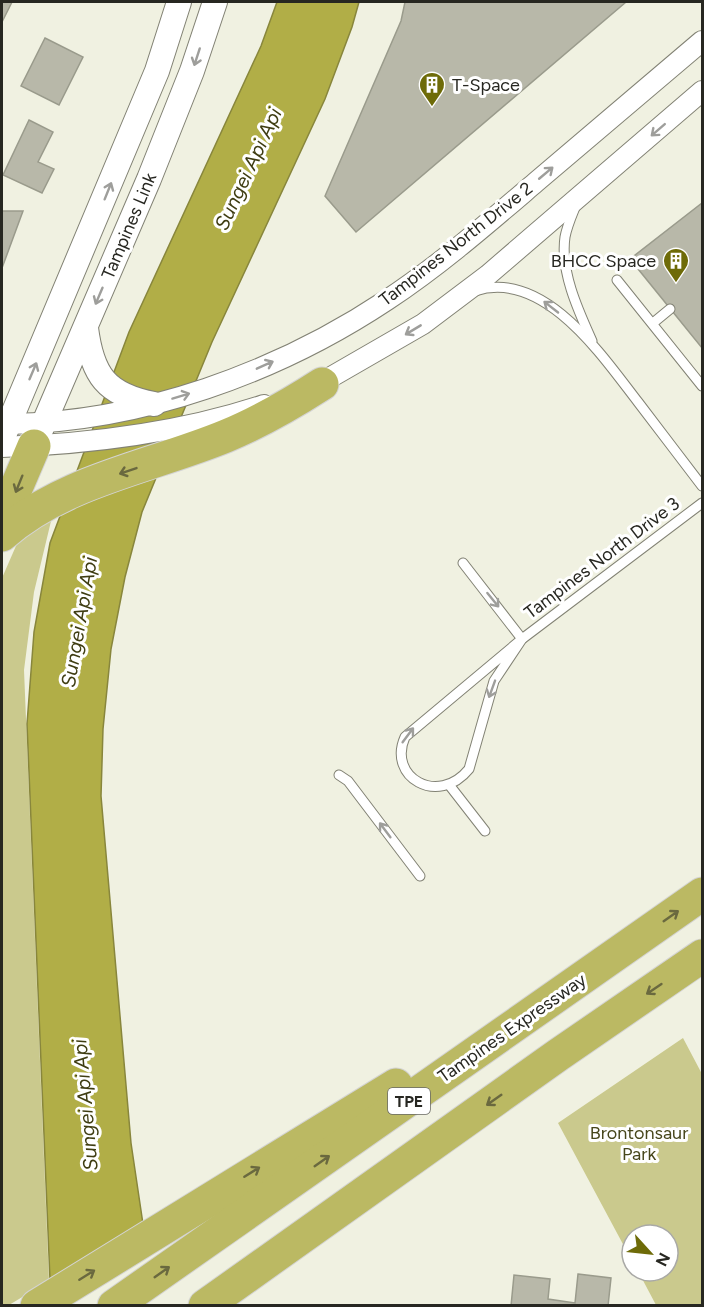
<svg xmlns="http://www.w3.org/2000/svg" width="704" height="1307" font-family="Figtree,sans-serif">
<rect width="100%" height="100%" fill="#f0f1e1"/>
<!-- green -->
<g fill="#cac98d">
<path d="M52,517L34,592L24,670L49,1281L9,1305L2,1306V578L19,539Z"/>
<path d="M683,1038L702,1074V1305H656L638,1271H668V1235H632V1261L558,1123Z"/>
</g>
<!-- water -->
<path fill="#b1ae47" stroke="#88863c" stroke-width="1.5" d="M277,2H359L352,27L325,99L212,342L142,512L125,577L111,649L103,729L101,796L131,1143L143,1224L50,1280L27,724L34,632L50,543L129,332L261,46Z"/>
<!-- building -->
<g fill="#b8b8a9" stroke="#9a9b8c" stroke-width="1.5">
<path d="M2,2H12L2,22Z"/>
<path d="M405,2H626L356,232L325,196L401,21Z"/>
<path d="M45,38L83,57L59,105L21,86Z"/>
<path d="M29,120L53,132L38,162L54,169L42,193L3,175Z"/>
<path d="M702,203V348L630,259Z"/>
<path d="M2,211H23L2,268Z"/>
<path d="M578,1274L611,1278L608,1306H511L514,1275L550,1279L548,1299L575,1303Z"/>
</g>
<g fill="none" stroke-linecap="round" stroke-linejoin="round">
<defs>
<g id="service">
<path d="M576,205C572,215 567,226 565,237C560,271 578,310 592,341"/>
<path d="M617,280L702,386"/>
<path d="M475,291C544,268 603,357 638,402C659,430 681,458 702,486"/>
<path d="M653,323L670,309"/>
<path d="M463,563L522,639"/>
<path d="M522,639L494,681L469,769C438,807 387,777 405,737L522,639L702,503"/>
<path d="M339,775L348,781L420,876"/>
<path d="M450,786L485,831"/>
</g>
<g id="minor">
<path d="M312,388L423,324L488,275L702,91"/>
<path d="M9,424C141,422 277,373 387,300C440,265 488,223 536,182C592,135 647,88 702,41"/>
<path d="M2,447C90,444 180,433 264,405"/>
</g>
<g id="tertiary">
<path d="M86,328C92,375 106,395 154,404"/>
<path d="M2,440L157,71L179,2"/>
<path d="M34,446L149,179L192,71L215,2"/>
</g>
<g id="motorway">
<path d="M2,521L34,446"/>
<path d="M2,535C64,480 151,467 226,436C260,422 291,404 322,384"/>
<path d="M37,1306L396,1085"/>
<path d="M114,1306L702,894"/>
<path d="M205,1306L558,1055L702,956"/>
</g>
</defs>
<!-- service casing -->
<use href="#service" stroke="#828274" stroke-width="11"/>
<!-- minor casing -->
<use href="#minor" stroke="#828274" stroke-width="22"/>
<!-- tertiary casing -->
<use href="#tertiary" stroke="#828274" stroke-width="26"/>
<!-- motorway casing -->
<use href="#motorway" stroke="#d4d4d3" stroke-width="35"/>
<!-- service -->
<use href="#service" stroke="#fff" stroke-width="9"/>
<!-- minor -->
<use href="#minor" stroke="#fff" stroke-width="20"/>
<!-- tertiary -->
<use href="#tertiary" stroke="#fff" stroke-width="24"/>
<!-- motorway -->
<use href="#motorway" stroke="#bbb963" stroke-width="33"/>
</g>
<!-- one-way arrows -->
<defs><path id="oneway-shaft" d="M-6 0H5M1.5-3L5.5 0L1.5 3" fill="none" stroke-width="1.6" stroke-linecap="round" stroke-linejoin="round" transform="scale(1.5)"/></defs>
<g stroke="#9e9e9b">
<use href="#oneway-shaft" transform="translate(197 57) rotate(108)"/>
<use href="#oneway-shaft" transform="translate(658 130) rotate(139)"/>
<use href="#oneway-shaft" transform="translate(546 173) rotate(-40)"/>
<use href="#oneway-shaft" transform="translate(108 191) rotate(-68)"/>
<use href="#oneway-shaft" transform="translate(99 296) rotate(113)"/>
<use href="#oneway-shaft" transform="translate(551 307) rotate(-142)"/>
<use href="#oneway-shaft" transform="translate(413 330) rotate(149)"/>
<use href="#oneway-shaft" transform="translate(265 365) rotate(-24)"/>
<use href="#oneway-shaft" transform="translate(33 371) rotate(-67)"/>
<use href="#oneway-shaft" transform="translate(181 396) rotate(-17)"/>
<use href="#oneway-shaft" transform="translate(493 600) rotate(51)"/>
<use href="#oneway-shaft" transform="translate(492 689) rotate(110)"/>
<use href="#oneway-shaft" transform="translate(408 735) rotate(-53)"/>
<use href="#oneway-shaft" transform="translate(385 830) rotate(-127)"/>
</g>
<g stroke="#6a693f">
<use href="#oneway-shaft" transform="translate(128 471) rotate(161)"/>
<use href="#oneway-shaft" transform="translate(19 484) rotate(112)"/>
<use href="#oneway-shaft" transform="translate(671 916) rotate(-35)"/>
<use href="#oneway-shaft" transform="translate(654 989) rotate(146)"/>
<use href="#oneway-shaft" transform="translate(494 1100) rotate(145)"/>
<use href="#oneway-shaft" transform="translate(322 1161) rotate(-35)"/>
<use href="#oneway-shaft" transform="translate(252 1172) rotate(-32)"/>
<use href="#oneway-shaft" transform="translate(162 1272) rotate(-35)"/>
<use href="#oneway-shaft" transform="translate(87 1275) rotate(-32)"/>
</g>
<!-- icons -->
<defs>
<symbol id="building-pin" viewBox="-11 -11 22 30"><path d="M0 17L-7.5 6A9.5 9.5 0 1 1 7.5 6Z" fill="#6e6b08" stroke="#fff"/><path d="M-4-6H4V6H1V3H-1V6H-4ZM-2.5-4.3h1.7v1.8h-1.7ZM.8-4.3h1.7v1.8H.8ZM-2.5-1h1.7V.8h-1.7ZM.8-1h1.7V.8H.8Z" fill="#fff"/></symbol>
</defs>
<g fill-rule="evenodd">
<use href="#building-pin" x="417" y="70" width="30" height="40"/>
<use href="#building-pin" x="661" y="246" width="30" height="40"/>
</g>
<g text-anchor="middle" stroke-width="6" stroke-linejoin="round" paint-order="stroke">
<!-- shield labels -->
<rect fill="#fff" stroke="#686864" stroke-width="1.5" x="388" y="1088" width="42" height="26" rx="4.5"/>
<g font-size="16" font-weight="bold" fill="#272721">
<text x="409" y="1107">TPE</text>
</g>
<!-- poi labels -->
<g font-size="18" fill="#272721" stroke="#fff" text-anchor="start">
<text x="452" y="91">T-Space</text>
<text x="656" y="267" text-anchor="end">BHCC Space</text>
</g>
<!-- street labels -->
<g font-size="18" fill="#272721" stroke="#fff">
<text transform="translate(129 226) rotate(-67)" y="6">Tampines Link</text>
<text transform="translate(456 244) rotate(-38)" y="6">Tampines North Drive 2</text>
<text transform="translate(602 558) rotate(-37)" y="6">Tampines North Drive 3</text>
<text transform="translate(512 1028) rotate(-35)" y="6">Tampines Expressway</text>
</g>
<!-- park labels -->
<g font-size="18" fill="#47461b" stroke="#fff">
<text x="639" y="1139">Brontonsaur<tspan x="639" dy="21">Park</tspan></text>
</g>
<!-- water labels -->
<g font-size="20" font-style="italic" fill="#3f3d12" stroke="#fff">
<text transform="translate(248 169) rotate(-65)" y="7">Sungei Api Api</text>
<text transform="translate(79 622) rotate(-80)" y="7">Sungei Api Api</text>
<text transform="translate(85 1105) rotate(-95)" y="7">Sungei Api Api</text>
</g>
</g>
<!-- border -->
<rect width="704" height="1307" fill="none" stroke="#272721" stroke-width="6"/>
<!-- north arrow -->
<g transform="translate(650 1253) rotate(117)"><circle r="28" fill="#ffffff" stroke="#a9a9a6" stroke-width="1.5"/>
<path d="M0-4.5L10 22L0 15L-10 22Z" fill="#6e6b08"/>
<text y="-9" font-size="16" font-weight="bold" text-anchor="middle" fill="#272721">N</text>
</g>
</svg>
